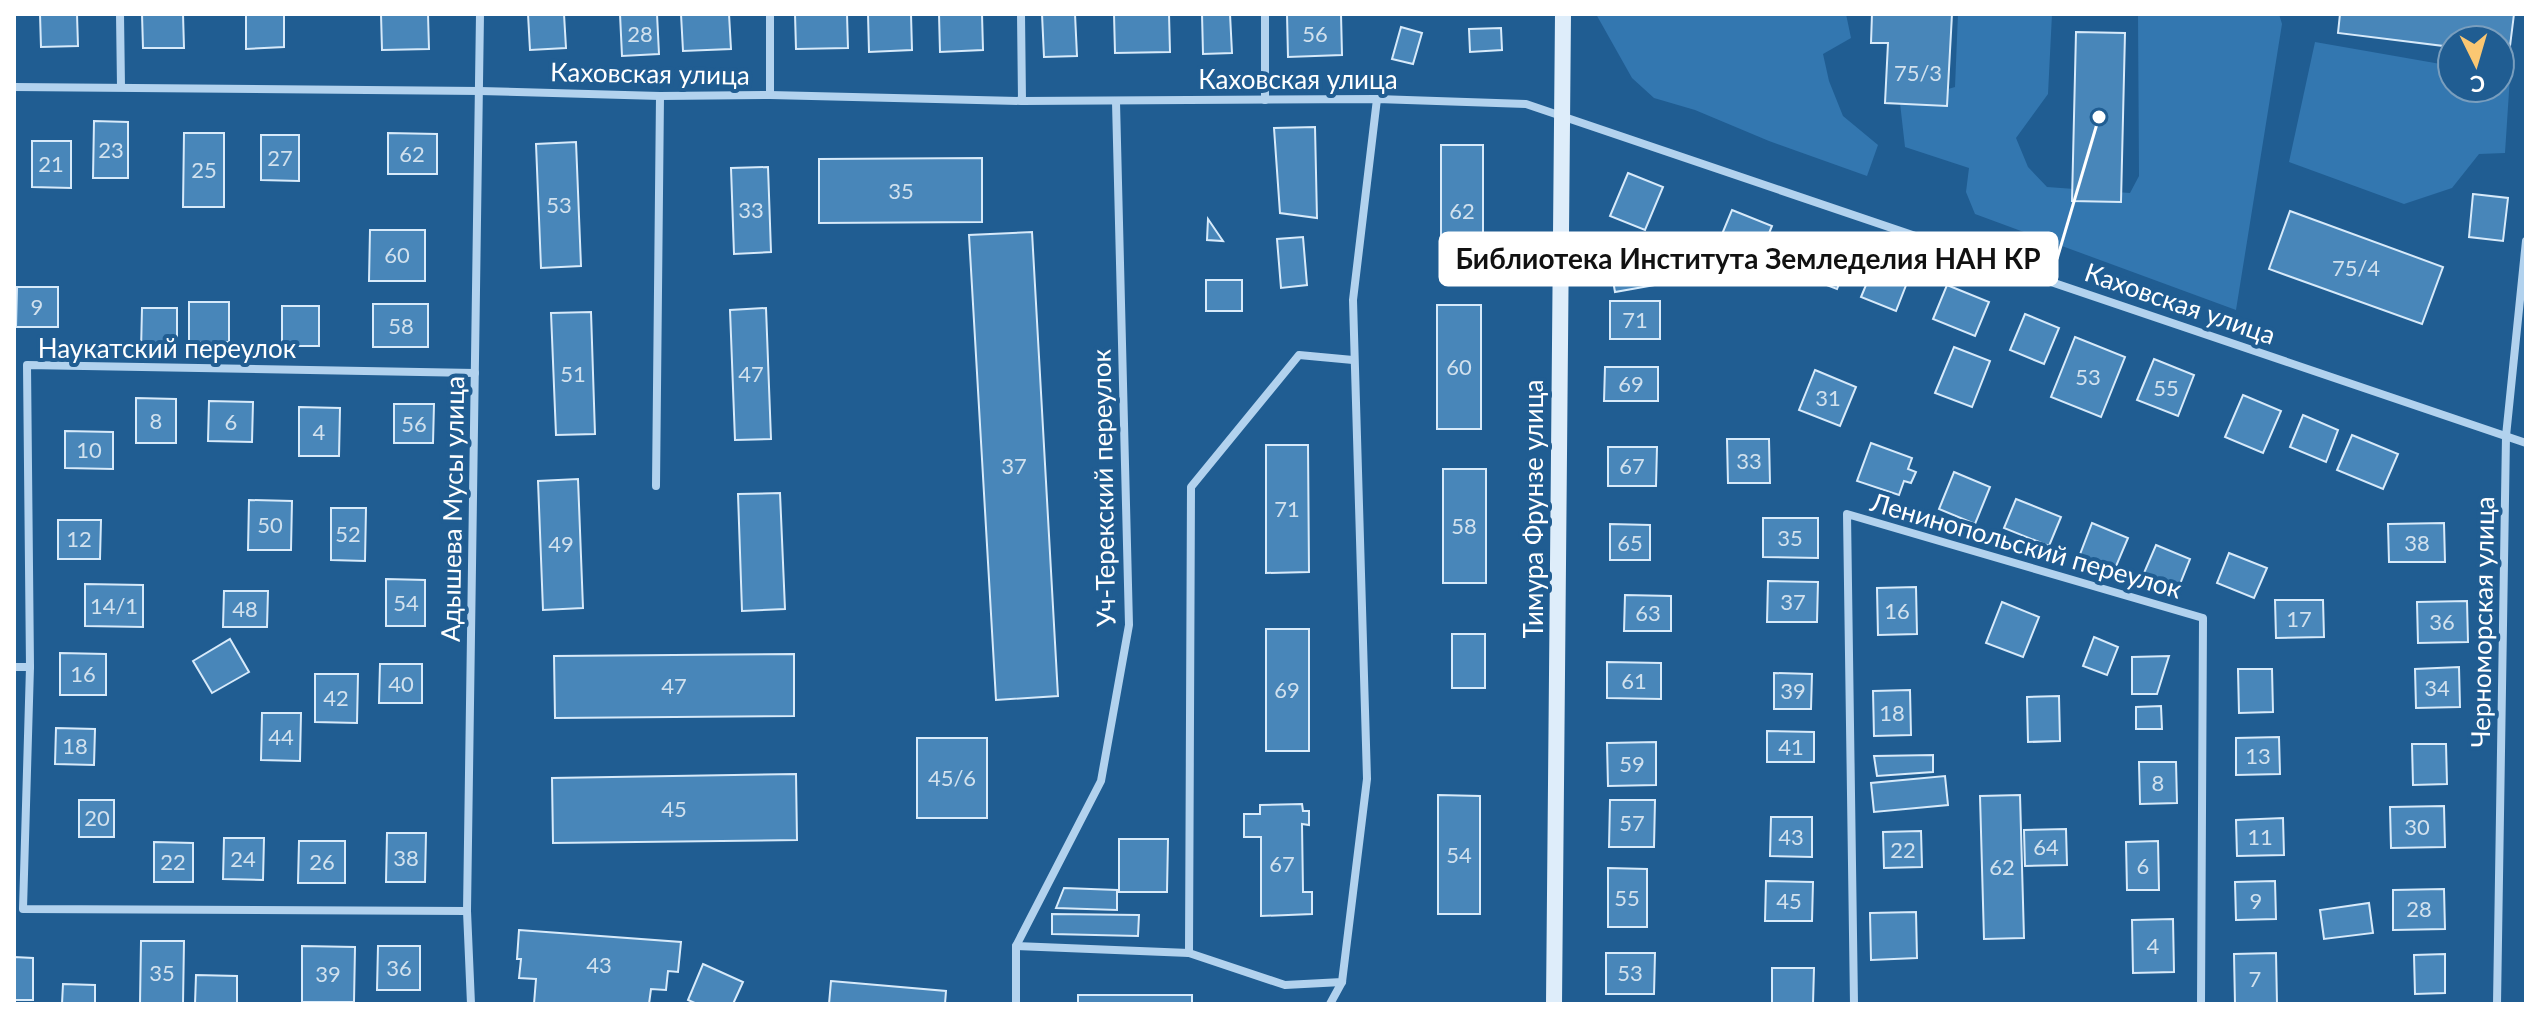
<svg xmlns="http://www.w3.org/2000/svg" width="2540" height="1018" font-family="Lato,sans-serif">
<rect width="100%" height="100%" fill="#205d92"/>
<!-- green -->
<g fill="#3377b0">
<path d="M1596,14H1846L1851,38L1823,54L1829,81L1843,116L1878,145L1867,176L1769,141L1695,110L1654,98L1632,78Z"/>
<path d="M1958,14H2052L2048,94L2016,138L2028,167L2047,187L2130,193L2139,176L2138,14H2279L2282,24L2236,310L1975,214L1966,192L1969,168L1905,147L1900,103L1955,87Z"/>
<path d="M2315,42L2452,66V88H2500V74L2510,76L2505,153L2479,154L2452,188L2404,204L2289,162Z"/>
</g>
<!-- building -->
<g fill="#4886b9" stroke="#d7eafa" stroke-width="2">
<path d="M40,14H77L78,46L41,47Z"/>
<path d="M142,14H183L184,48H143Z"/>
<path d="M246,14H284V47L246,49Z"/>
<path d="M381,14H428L429,49L382,50Z"/>
<path d="M528,14H564L566,48L530,50Z"/>
<path d="M620,14H657L659,54L622,56Z"/>
<path d="M681,14H729L731,49L683,51Z"/>
<path d="M795,14H847L848,48L796,49Z"/>
<path d="M868,14H911L912,50L869,52Z"/>
<path d="M939,14H982L983,50L940,52Z"/>
<path d="M1042,14H1075L1077,56L1044,57Z"/>
<path d="M1114,14H1169L1170,52L1115,53Z"/>
<path d="M1202,14H1230L1232,53L1203,54Z"/>
<path d="M1287,14H1341L1342,55L1288,57Z"/>
<path d="M1872,14H1952L1947,106L1885,103L1888,43H1871Z"/>
<path d="M2340,14H2514L2509,54L2500,53V40H2452V47L2338,33Z"/>
<path d="M1401,27L1422,33L1413,64L1392,59Z"/>
<path d="M1501,28L1502,50L1470,52L1469,29Z"/>
<path d="M2076,32L2125,33L2121,202L2072,201Z"/>
<path d="M94,121L128,122V178H93Z"/>
<path d="M1315,127L1317,218L1280,213L1274,128Z"/>
<path d="M184,133H224V207H183Z"/>
<path d="M388,133L437,134V174H388Z"/>
<path d="M261,135H299V181L261,180Z"/>
<path d="M32,141H71V188L32,187Z"/>
<path d="M576,142L581,266L541,268L536,144Z"/>
<path d="M1441,145H1483V277L1441,278Z"/>
<path d="M982,158V222L819,223V159Z"/>
<path d="M768,167L771,252L734,254L731,168Z"/>
<path d="M1628,173L1663,187L1645,230L1610,216Z"/>
<path d="M2473,194L2508,198L2503,241L2469,237Z"/>
<path d="M1732,210L1772,226L1755,267L1715,251Z"/>
<path d="M2290,211L2443,267L2422,324L2269,269Z"/>
<path d="M1208,219L1223,241L1207,240Z"/>
<path d="M370,230H425V281H369Z"/>
<path d="M1032,232L1058,696L996,700L969,235Z"/>
<path d="M1303,237L1307,285L1281,288L1277,239Z"/>
<path d="M1808,240L1850,257L1837,289L1795,273Z"/>
<path d="M1679,258L1683,280L1615,292L1611,269Z"/>
<path d="M1876,261L1910,275L1896,311L1861,297Z"/>
<rect x="1206" y="280" width="36" height="31"/>
<path d="M1947,285L1989,302L1975,336L1933,319Z"/>
<path d="M17,287H58V327H16Z"/>
<rect x="1610" y="301" width="50" height="38"/>
<rect x="189" y="302" width="40" height="40"/>
<rect x="373" y="304" width="55" height="43"/>
<rect x="1437" y="305" width="44" height="124"/>
<rect x="282" y="306" width="37" height="40"/>
<path d="M142,308H177V351H141Z"/>
<path d="M766,308L771,439L735,440L730,310Z"/>
<path d="M591,312L595,434L556,435L551,313Z"/>
<path d="M2025,314L2059,328L2044,364L2010,350Z"/>
<path d="M2075,337L2125,357L2101,417L2051,397Z"/>
<path d="M1954,347L1990,361L1972,407L1935,393Z"/>
<path d="M2154,359L2194,375L2178,416L2137,400Z"/>
<path d="M1605,367H1658V401H1604Z"/>
<path d="M1815,370L1856,387L1840,426L1799,410Z"/>
<path d="M2243,395L2281,411L2263,453L2225,437Z"/>
<path d="M136,398L176,399V443H136Z"/>
<path d="M209,401L253,402L252,442L208,441Z"/>
<path d="M394,404H434L433,443H394Z"/>
<path d="M299,407L340,408L339,456H299Z"/>
<path d="M2303,415L2338,430L2326,462L2290,447Z"/>
<path d="M65,431L113,432V469L65,468Z"/>
<path d="M2352,435L2398,454L2383,489L2337,470Z"/>
<path d="M1727,439H1769L1770,483H1728Z"/>
<path d="M1871,443L1912,458L1908,469L1916,472L1911,483L1904,481L1899,495L1857,481Z"/>
<path d="M1266,445H1308L1309,572L1266,573Z"/>
<path d="M1608,447H1657L1656,486H1608Z"/>
<rect x="1443" y="469" width="43" height="114"/>
<path d="M1954,472L1990,487L1975,524L1939,509Z"/>
<path d="M578,479L583,608L543,610L538,481Z"/>
<path d="M780,493L785,609L742,611L738,494Z"/>
<path d="M2016,499L2061,517L2049,546L2004,528Z"/>
<path d="M249,500L292,501L291,550H248Z"/>
<path d="M331,508H366L365,561L331,560Z"/>
<path d="M1763,518H1818V558L1763,557Z"/>
<path d="M58,520H101L100,559H58Z"/>
<path d="M2092,523L2128,538L2114,571L2079,557Z"/>
<path d="M2444,523L2445,562H2389L2388,524Z"/>
<path d="M1610,524L1650,525V560H1610Z"/>
<path d="M2156,545L2190,559L2176,594L2141,580Z"/>
<path d="M2229,553L2267,568L2254,598L2217,583Z"/>
<path d="M386,579L425,580V626H386Z"/>
<path d="M1768,581L1818,582L1817,622H1767Z"/>
<path d="M85,584L143,585V627L85,626Z"/>
<path d="M1916,587L1917,634L1878,635L1877,588Z"/>
<path d="M224,591H268L267,627H223Z"/>
<path d="M1625,595L1671,596V631H1624Z"/>
<path d="M2275,600H2323L2324,637L2276,638Z"/>
<path d="M2467,601L2468,642L2418,643L2417,602Z"/>
<path d="M2002,602L2039,617L2023,657L1986,643Z"/>
<rect x="1266" y="629" width="43" height="122"/>
<rect x="1452" y="634" width="33" height="54"/>
<path d="M2094,637L2118,647L2107,675L2083,666Z"/>
<path d="M230,639L249,672L212,693L193,661Z"/>
<path d="M60,653L106,654V695H60Z"/>
<path d="M794,654V716L555,718L554,656Z"/>
<path d="M2169,656L2157,694H2132V657Z"/>
<path d="M1607,662L1661,663V699L1607,698Z"/>
<path d="M380,664H422V703H379Z"/>
<path d="M2459,667L2460,707L2416,708L2415,669Z"/>
<path d="M2238,669H2272L2273,712L2239,713Z"/>
<path d="M1774,673L1812,674L1811,709H1774Z"/>
<path d="M315,674H358L357,723L315,722Z"/>
<path d="M1910,690L1911,735L1874,736L1873,691Z"/>
<path d="M2059,696L2060,741L2028,742L2027,697Z"/>
<path d="M2161,706L2162,729H2136V707Z"/>
<path d="M262,713H301L300,761L261,760Z"/>
<path d="M56,728L95,729L94,765L55,764Z"/>
<path d="M1767,731L1814,732V762H1767Z"/>
<path d="M2279,737L2280,774L2236,775V738Z"/>
<rect x="917" y="738" width="70" height="80"/>
<path d="M1656,742V785L1608,786L1607,743Z"/>
<path d="M2412,744H2446L2447,784L2413,785Z"/>
<path d="M1933,755V772L1877,776L1874,756Z"/>
<path d="M2139,762H2176L2177,803L2140,804Z"/>
<path d="M796,774L797,840L553,843L552,778Z"/>
<path d="M1945,776L1948,805L1874,812L1871,783Z"/>
<path d="M1438,795L1480,796V914H1438Z"/>
<path d="M2020,795L2024,938L1984,939L1980,796Z"/>
<rect x="79" y="800" width="35" height="37"/>
<path d="M1610,800H1655L1654,847H1609Z"/>
<path d="M1302,804L1303,811H1309V825L1302,824L1303,892H1312V914L1261,916V837H1244V814H1260V805Z"/>
<path d="M2444,806L2445,847L2391,848L2390,807Z"/>
<path d="M1771,817H1812V857L1770,856Z"/>
<path d="M2283,818L2284,855L2237,856L2236,820Z"/>
<path d="M2066,829L2067,865L2025,866L2024,830Z"/>
<path d="M1921,831L1922,867L1884,868L1883,832Z"/>
<path d="M387,833H426L425,882H386Z"/>
<path d="M224,838H264L263,880L223,879Z"/>
<path d="M1119,839H1168L1167,892H1119Z"/>
<path d="M299,841H345V883H298Z"/>
<path d="M2158,841L2159,890H2127L2126,842Z"/>
<path d="M154,842L193,843V882H154Z"/>
<path d="M1608,868L1647,869V927H1608Z"/>
<path d="M1766,881L1813,882L1812,921H1765Z"/>
<path d="M2275,881L2276,919L2236,920L2235,882Z"/>
<path d="M1064,888L1117,890V910L1056,908Z"/>
<path d="M2444,889L2445,929L2393,930V890Z"/>
<path d="M2369,903L2373,933L2324,939L2320,910Z"/>
<path d="M1916,912L1917,958L1871,960L1870,913Z"/>
<path d="M1052,914L1139,915L1138,936L1052,934Z"/>
<path d="M2173,919L2174,972L2133,973L2132,920Z"/>
<path d="M519,930L681,942L678,972L668,971L666,990L651,989L649,1004H534L536,979L519,978L521,959H517Z"/>
<path d="M141,941H184L183,1004H140Z"/>
<path d="M302,946L355,947L354,1002H302Z"/>
<path d="M378,946H420V990H377Z"/>
<path d="M1606,953H1655L1654,994H1606Z"/>
<path d="M2276,953L2277,1004H2235L2234,954Z"/>
<path d="M2445,954V993L2415,994L2414,955Z"/>
<path d="M14,957L33,958V1000H14Z"/>
<path d="M703,964L743,982L733,1004H697L688,1000Z"/>
<path d="M1772,968H1814L1813,1004H1772Z"/>
<path d="M196,975L237,976V1004H195Z"/>
<path d="M831,981L946,991L945,1004H829Z"/>
<path d="M63,984L95,985V1004H62Z"/>
<rect x="1078" y="995" width="114" height="9"/>
</g>
<g fill="none" stroke-linecap="round" stroke-linejoin="round">
<!-- minor -->
<g stroke="#b2d2ee" stroke-width="8">
<path d="M120,14L121,87"/>
<path d="M1021,14L1022,101"/>
<path d="M14,87L480,91L660,96L770,95L1022,101L1377,99L1526,104L2526,443"/>
<path d="M770,95V14"/>
<path d="M1265,100V14"/>
<path d="M656,486L660,96"/>
<path d="M14,667H30"/>
<path d="M467,911L23,909L30,667L27,365L475,373"/>
<path d="M1016,946L1189,953L1285,985L1342,982L1367,779L1353,300L1377,99"/>
<path d="M1189,953L1191,487L1299,355L1353,360"/>
<path d="M471,1004L467,911L480,14"/>
<path d="M1016,1004V946L1101,781L1129,625L1116,102"/>
<path d="M1330,1004L1342,982"/>
<path d="M1854,1004L1847,514L2203,618L2201,1004"/>
<path d="M2497,1004L2506,436L2526,241"/>
</g>
<!-- secondary -->
<path stroke="#deedfa" stroke-width="16" d="M1554,1004L1563,14"/>
</g>
<g text-anchor="middle" stroke-width="8" stroke-linejoin="round" paint-order="stroke">
<!-- number labels -->
<g font-size="22" fill="#d1e1ee">
<text x="640" y="42">28</text>
<text x="1315" y="42">56</text>
<text x="1918" y="81">75/3</text>
<text x="111" y="158">23</text>
<text x="412" y="162">62</text>
<text x="280" y="166">27</text>
<text x="51" y="172">21</text>
<text x="204" y="178">25</text>
<text x="901" y="199">35</text>
<text x="559" y="213">53</text>
<text x="751" y="218">33</text>
<text x="1462" y="219">62</text>
<text x="397" y="263">60</text>
<text x="2356" y="276">75/4</text>
<text x="37" y="315">9</text>
<text x="1635" y="328">71</text>
<text x="401" y="334">58</text>
<text x="1459" y="375">60</text>
<text x="573" y="382">51</text>
<text x="751" y="382">47</text>
<text x="2088" y="385">53</text>
<text x="1631" y="392">69</text>
<text x="2166" y="396">55</text>
<text x="1828" y="406">31</text>
<text x="156" y="429">8</text>
<text x="231" y="430">6</text>
<text x="414" y="432">56</text>
<text x="319" y="440">4</text>
<text x="89" y="458">10</text>
<text x="1749" y="469">33</text>
<text x="1014" y="474">37</text>
<text x="1632" y="474">67</text>
<text x="1287" y="517">71</text>
<text x="270" y="533">50</text>
<text x="1464" y="534">58</text>
<text x="348" y="542">52</text>
<text x="1790" y="546">35</text>
<text x="79" y="547">12</text>
<text x="1630" y="551">65</text>
<text x="2417" y="551">38</text>
<text x="561" y="552">49</text>
<text x="1793" y="610">37</text>
<text x="406" y="611">54</text>
<text x="114" y="614">14/1</text>
<text x="245" y="617">48</text>
<text x="1897" y="619">16</text>
<text x="1648" y="621">63</text>
<text x="2299" y="627">17</text>
<text x="2442" y="630">36</text>
<text x="83" y="682">16</text>
<text x="1634" y="689">61</text>
<text x="401" y="692">40</text>
<text x="674" y="694">47</text>
<text x="2437" y="696">34</text>
<text x="1287" y="698">69</text>
<text x="1793" y="699">39</text>
<text x="336" y="706">42</text>
<text x="1892" y="721">18</text>
<text x="281" y="745">44</text>
<text x="75" y="754">18</text>
<text x="1791" y="755">41</text>
<text x="2258" y="764">13</text>
<text x="1632" y="772">59</text>
<text x="952" y="786">45/6</text>
<text x="2158" y="791">8</text>
<text x="674" y="817">45</text>
<text x="97" y="826">20</text>
<text x="1632" y="831">57</text>
<text x="2417" y="835">30</text>
<text x="1791" y="845">43</text>
<text x="2260" y="845">11</text>
<text x="2046" y="855">64</text>
<text x="1903" y="858">22</text>
<text x="1459" y="863">54</text>
<text x="406" y="866">38</text>
<text x="243" y="867">24</text>
<text x="173" y="870">22</text>
<text x="322" y="870">26</text>
<text x="1282" y="872">67</text>
<text x="2143" y="874">6</text>
<text x="2002" y="875">62</text>
<text x="1627" y="906">55</text>
<text x="1789" y="909">45</text>
<text x="2256" y="909">9</text>
<text x="2419" y="917">28</text>
<text x="2153" y="954">4</text>
<text x="599" y="973">43</text>
<text x="399" y="976">36</text>
<text x="162" y="981">35</text>
<text x="1630" y="981">53</text>
<text x="328" y="982">39</text>
<text x="2255" y="987">7</text>
</g>
<!-- street labels -->
<g font-size="26" fill="#fff" stroke="#205d92">
<text transform="translate(650 74) rotate(1)" y="9">Каховская улица</text>
<text x="1298" y="89">Каховская улица</text>
<text transform="translate(2180 304) rotate(19)" y="9">Каховская улица</text>
<text x="167" y="358">Наукатский переулок</text>
<text transform="translate(1104 488) rotate(-91)" y="9">Уч-Терекский переулок</text>
<text transform="translate(453 509) rotate(-89)" y="9">Адышева Мусы улица</text>
<text transform="translate(1534 509) rotate(-90)" y="9">Тимура Фрунзе улица</text>
<text transform="translate(2026 546) rotate(16)" y="9">Ленинопольский переулок</text>
<text transform="translate(2483 622) rotate(-89)" y="9">Черноморская улица</text>
</g>
</g>
<!-- callouts -->
<path fill="none" stroke="#fff" stroke-width="3" d="M2099 117L2057 259"/>
<circle fill="#fff" stroke="#205d92" stroke-width="3" cx="2099" cy="117" r="8"/>
<rect fill="#fff" stroke="#fff" stroke-width="3" x="1440" y="233" width="617" height="52" rx="8"/>
<g font-size="28" text-anchor="middle" font-weight="bold" fill="#111">
<text x="1748" y="269">Библиотека Института Земледелия НАН КР</text>
</g>
<!-- border -->
<rect width="2540" height="1018" fill="none" stroke="#ffffff" stroke-width="32"/>
<!-- north arrow -->
<g transform="translate(2476 64) rotate(175)"><circle r="38" fill="#205d92" stroke="#799ebe" stroke-width="2"/>
<path d="M0-6L14 30L0 20L-14 30Z" fill="#fbc772"/>
<text y="-12" font-size="22" font-weight="bold" text-anchor="middle" fill="#ffffff">С</text>
</g>
</svg>
